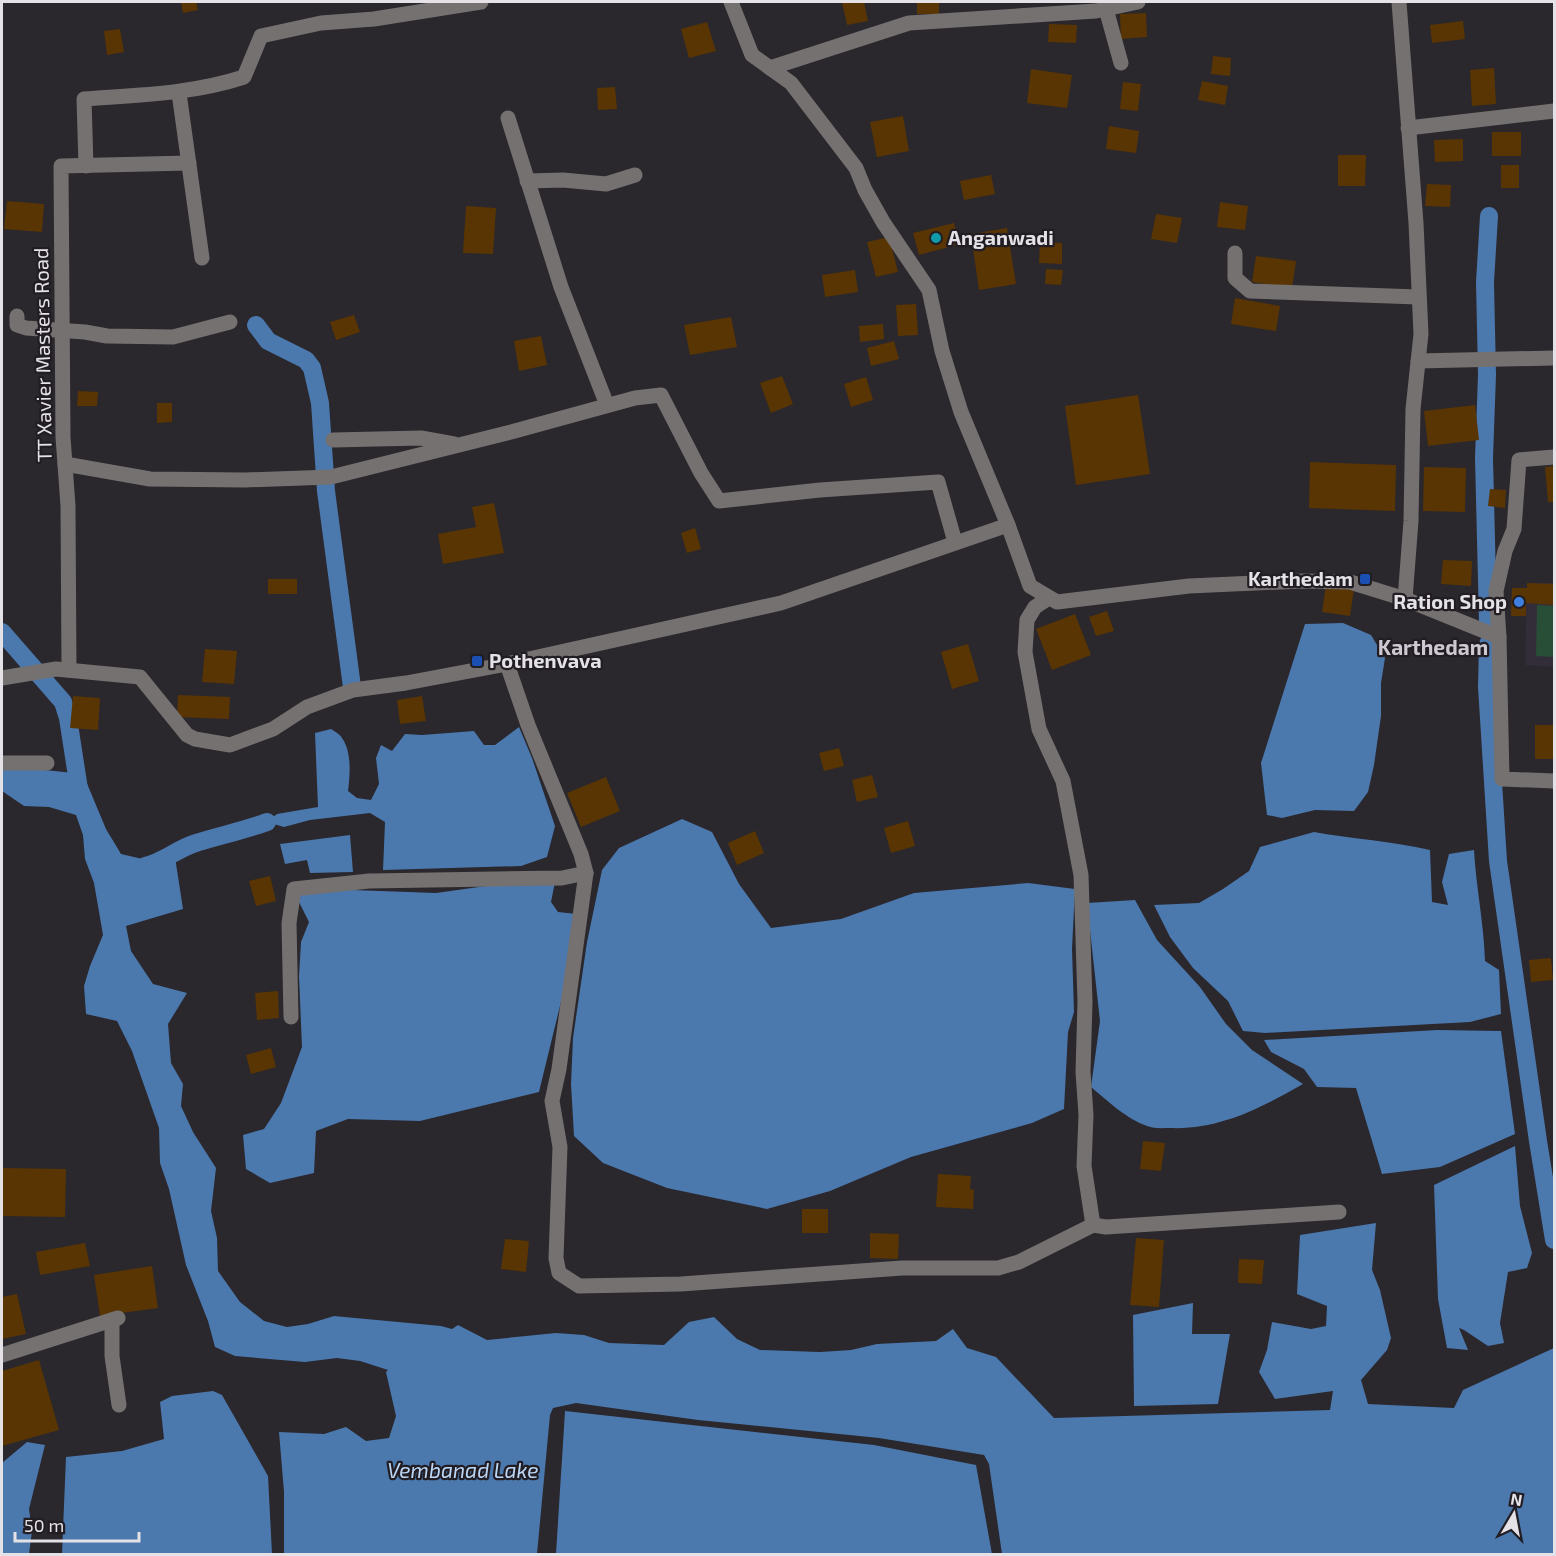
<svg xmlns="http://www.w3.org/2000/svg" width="1556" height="1556" font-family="'Exo 2',sans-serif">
<rect width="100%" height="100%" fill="#2a272d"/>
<!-- built -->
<path fill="#332d39" d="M1527,583H1554V667L1525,665Z"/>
<!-- green -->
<path fill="#284e38" d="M1537,605L1554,606V657L1536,656Z"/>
<!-- water -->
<g fill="#4b78ad">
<path d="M1343,623L1371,635L1385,658L1381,683V716L1374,765L1368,792L1354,811L1315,810L1282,818L1267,815L1261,763L1305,624Z"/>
<path d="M519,727L532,758L555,826L547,857L521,866L383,870L385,822L370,813L310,820L284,827L267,822L277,814L318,807L315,733L331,729C334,731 340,734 342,738C352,752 350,775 348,791L357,798L371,800L379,784L376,758L381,745L392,751L405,734L422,735L474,731L484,745H495Z"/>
<path d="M2,770H45L83,774L106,829L121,854L147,860L175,857L183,909L126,926L131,951L153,984L187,993L168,1024L171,1063L183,1084L181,1106L193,1132L216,1168L211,1211L217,1238L218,1271L240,1302L264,1321L287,1327L308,1324L334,1316L441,1326L452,1329L458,1325L487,1340L556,1333L584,1335L609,1343L664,1345L689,1322L714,1317L737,1339L760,1350L820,1352L851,1350L877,1344L936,1341L953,1329L967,1348L996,1357L1054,1418L1330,1410L1333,1391L1275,1399L1259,1372L1267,1350L1272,1322L1311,1329L1326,1326L1327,1306L1297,1294L1300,1235L1376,1223L1372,1270L1380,1290L1391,1338L1387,1350L1361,1380L1368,1404L1454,1408L1463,1390L1554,1348V1554H1002L989,1464L984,1455L879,1438L698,1420L576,1403L553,1408L550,1415L537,1554H284V1492L279,1432L324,1434L346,1427L366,1441L389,1438L396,1416L386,1372L388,1370L360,1361L337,1358L305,1362L235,1356L215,1347L208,1321L186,1265L169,1189L160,1163L159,1128L132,1051L117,1021L86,1014L84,986L90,966L103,935L94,883L85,859L83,835L76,815L49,807L24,806L2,791Z"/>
<path d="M682,819L712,832L739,884L771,928L841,919L914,893L1028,883L1075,889L1072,949L1074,1012L1068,1032L1064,1109L1032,1123L911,1157L830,1191L767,1209L667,1188L603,1163L574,1136L571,1084L573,1038L587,942L602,870L619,848Z"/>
<path d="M1314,832C1353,839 1392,841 1430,850L1432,902L1448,905L1442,882L1449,854L1474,850C1476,887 1484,924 1485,961L1499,970L1501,1014L1470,1022L1265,1033L1243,1031L1228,1001L1193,968L1170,937L1154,905L1199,903L1223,889L1249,871L1260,847Z"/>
<path d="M350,835L353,872L310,873L307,860L285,864L280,844Z"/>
<path d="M555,882L551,902L558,912L577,914L568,973L539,1092L420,1121L348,1119L316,1131L314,1173L270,1183L246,1169L243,1135L264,1129L281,1103L302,1047L299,976L301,942L309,922L297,898L303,893L352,890L436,893L486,886Z"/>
<path d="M1135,900L1157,940L1200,987L1226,1024L1252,1050L1303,1084C1261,1108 1219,1130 1170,1128C1163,1128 1154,1129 1147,1126C1125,1118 1109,1102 1091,1087L1100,1021L1087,903Z"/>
<path d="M1437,1030L1501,1031L1515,1134L1440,1167L1382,1174L1356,1088L1317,1087L1304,1069L1271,1052L1264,1040Z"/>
<path d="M1515,1146L1520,1206L1532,1253L1527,1268L1508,1272L1500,1323L1504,1343L1488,1346L1464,1330L1459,1328L1468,1350L1447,1348L1438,1299L1434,1185Z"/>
<path d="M1193,1303L1192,1334H1230L1218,1404L1134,1406L1133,1315Z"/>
<path d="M213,1391L222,1395L268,1476L272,1554H62L66,1457L122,1451L164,1439L160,1402L172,1396Z"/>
<path d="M565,1411L874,1445L976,1465L992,1554H556Z"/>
<path d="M27,1442L45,1445L29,1509L32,1531L29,1554H2V1463Z"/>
</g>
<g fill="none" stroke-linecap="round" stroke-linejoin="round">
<!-- canal -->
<g stroke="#4b78ad" stroke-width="18">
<path d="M256,325L268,341L306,360L312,368L320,403L326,491L352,687"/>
<path d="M1488,622L1484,458L1487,375L1485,282L1489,216"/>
<path d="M2,632L63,702L68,718L79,789"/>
<path d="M1488,644L1487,687L1498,861L1538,1141L1554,1240"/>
<path d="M145,866C163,862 176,850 193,844C217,836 243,831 267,822"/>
</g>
</g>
<!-- building -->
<g fill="#593503">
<path d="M181,2H196L198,10L183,13Z"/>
<path d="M842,2H864L868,21L847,25Z"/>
<rect x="917" y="2" width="22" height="12"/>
<path d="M1146,13L1147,37L1121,39L1120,14Z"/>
<path d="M1463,21L1465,39L1432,43L1430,25Z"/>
<path d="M707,22L716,51L689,58L681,29Z"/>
<path d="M1049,24L1077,25L1076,43L1048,42Z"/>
<path d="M120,29L124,52L107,55L104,31Z"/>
<path d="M1213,56L1231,58L1230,76L1211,74Z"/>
<path d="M1494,68L1496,104L1472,106L1470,70Z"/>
<path d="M1031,69L1072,75L1067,108L1027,103Z"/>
<path d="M1202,81L1228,86L1225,105L1198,100Z"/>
<path d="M1123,82L1141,84L1138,111L1120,109Z"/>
<path d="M615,87L617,109L598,110L597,88Z"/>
<path d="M903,116L909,151L877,157L870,122Z"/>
<path d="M1109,126L1139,131L1136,153L1106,149Z"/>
<rect x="1492" y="132" width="29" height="24"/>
<path d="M1463,139V161L1435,162L1434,140Z"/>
<path d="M1338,155H1366L1365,186H1338Z"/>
<rect x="1501" y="165" width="18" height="23"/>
<path d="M991,175L995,194L964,200L960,181Z"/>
<path d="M1427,184L1451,185L1450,207L1425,206Z"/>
<path d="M7,201L44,204L42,232L4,229Z"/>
<path d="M1220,202L1248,206L1245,230L1217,227Z"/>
<path d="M466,206L496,208L493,254L463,253Z"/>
<path d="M1156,214L1182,218L1177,243L1151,239Z"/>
<path d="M954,223L960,244L919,255L913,233Z"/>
<path d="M1007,228L1016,284L979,290L971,234Z"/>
<path d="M889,237L898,272L876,277L867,242Z"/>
<path d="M1040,242L1062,243V264L1039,263Z"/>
<path d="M1256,256L1296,261L1292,288L1252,282Z"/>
<path d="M1046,269L1063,270L1061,285L1045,284Z"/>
<path d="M855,270L858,292L825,297L822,275Z"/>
<path d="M1235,298L1280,306L1276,331L1231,324Z"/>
<path d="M916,304L918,335L898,336L896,305Z"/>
<path d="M354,315L360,332L336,340L330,322Z"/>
<path d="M731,317L737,347L690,355L684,325Z"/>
<path d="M883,324L884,339L860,342L859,326Z"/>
<path d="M541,336L547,365L519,371L514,341Z"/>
<path d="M894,341L899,359L871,366L867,348Z"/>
<path d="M782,376L793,404L771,413L760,383Z"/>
<path d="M866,377L873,400L851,407L844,384Z"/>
<path d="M78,391L98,392L97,406H77Z"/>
<path d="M1138,395L1150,474L1076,485L1065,406Z"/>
<path d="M157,403H172V422L157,423Z"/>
<path d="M1475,405L1479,440L1428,446L1424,411Z"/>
<path d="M1310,462L1396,465L1395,511L1309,508Z"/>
<path d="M1554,466V502H1548L1545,467Z"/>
<path d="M1424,467L1466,468L1465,512L1423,511Z"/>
<path d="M1490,489L1506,490L1505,508L1488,506Z"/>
<path d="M494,503L504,553L443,564L438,534L476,527L472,507Z"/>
<path d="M695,528L701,549L687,553L681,533Z"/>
<path d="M1443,560L1472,561L1471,586L1441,584Z"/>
<rect x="268" y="579" width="29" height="15"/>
<path d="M1527,583L1554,584V605L1526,603V616H1511L1512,588H1527Z"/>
<path d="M1326,585L1354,589L1350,616L1322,612Z"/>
<path d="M1107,611L1114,631L1096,636L1089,617Z"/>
<path d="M1075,614L1091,655L1052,670L1036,629Z"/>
<path d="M968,644L979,681L952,689L941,652Z"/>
<path d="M205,649L237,651L234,684L202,682Z"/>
<path d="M178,695L230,697L229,719L177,717Z"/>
<path d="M73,696L100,698L98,730L70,728Z"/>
<path d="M422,696L426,721L400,724L397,700Z"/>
<rect x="1535" y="725" width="19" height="34"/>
<path d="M839,748L844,766L824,771L819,753Z"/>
<path d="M872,775L878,797L857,802L852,780Z"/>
<path d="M606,777L620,811L581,827L567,793Z"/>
<path d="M908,821L915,846L891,853L884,828Z"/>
<path d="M755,831L764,853L737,865L728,843Z"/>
<path d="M270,876L276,901L256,906L249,881Z"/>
<path d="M1551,958L1553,980L1531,982L1529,960Z"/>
<path d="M278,991L279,1018L257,1020L255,993Z"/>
<path d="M271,1048L276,1067L251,1074L246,1055Z"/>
<path d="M1143,1141L1165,1143L1161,1171L1140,1169Z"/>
<path d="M2,1168L66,1169L65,1217L2,1216Z"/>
<path d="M938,1174L971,1176L970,1189L974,1190L973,1209L936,1207Z"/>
<rect x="802" y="1209" width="26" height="24"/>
<path d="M870,1233L899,1234L898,1259L870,1258Z"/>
<path d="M1136,1238L1164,1240L1159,1307L1130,1305Z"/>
<path d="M505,1239L529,1241L526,1272L501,1269Z"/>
<path d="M85,1243L90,1266L40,1275L36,1252Z"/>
<path d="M1239,1259L1264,1260L1262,1284L1238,1283Z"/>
<path d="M152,1266L158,1308L100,1316L94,1275Z"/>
<path d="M17,1294L26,1334L2,1339V1297Z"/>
<path d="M39,1360L59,1430L2,1446V1371Z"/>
</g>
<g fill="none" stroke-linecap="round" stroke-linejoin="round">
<!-- minor -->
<g stroke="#757170" stroke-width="15">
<path d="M731,2L752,55L791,83L856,168L865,190L883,222L929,290L942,351L961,412L1008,525"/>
<path d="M1399,2L1416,223L1421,334L1413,409L1411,521L1405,599"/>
<path d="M1106,9L1121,63"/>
<path d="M770,68L909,23L1096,11L1138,2"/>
<path d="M179,93L202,258"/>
<path d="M508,118L561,287L607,405"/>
<path d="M1408,128L1554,111"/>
<path d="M86,166L84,99C138,95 192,94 244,77L261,36L321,23L374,19L481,2"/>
<path d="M527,181L563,180L606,184L635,175"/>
<path d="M1235,253V278L1250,291L1418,297"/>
<path d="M17,316V325L26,328L85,332L107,336L173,337L230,322"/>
<path d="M1418,361L1554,358"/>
<path d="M333,440L421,438L454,444"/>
<path d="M65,464L150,479L245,480L331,477L511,432L635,398L661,395L701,473L719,501L820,490L938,482L955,542"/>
<path d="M1049,598L1035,607L1027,620L1025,652L1039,729L1063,781L1081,875L1085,1002L1083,1072L1086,1115L1084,1166L1093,1225"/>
<path d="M1499,637L1496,591L1505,551L1514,529L1519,460L1554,457"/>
<path d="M507,664L528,725L581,854L586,873L559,1069L552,1101L560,1147L556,1258L559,1273L579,1286L681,1284L902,1268H998L1019,1262L1093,1225L1106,1227L1339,1212"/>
<path d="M69,670L68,506L63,437L61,166L189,163"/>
<path d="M2,678L56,669L140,677L187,735L195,739L230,745L273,729L307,707L353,690L406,683L507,664L781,603L1008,525L1030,586L1057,602L1189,586L1303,581L1350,582L1405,599L1499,637L1502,779L1554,781"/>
<path d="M2,763H47"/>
<path d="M291,1017L289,923L294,889L369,881L562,878L586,873"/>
<path d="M112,1320V1356L119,1405"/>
<path d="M2,1355L118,1318"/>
</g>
</g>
<!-- markers -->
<circle fill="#0f9aa8" stroke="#211d23" stroke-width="2" cx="936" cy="238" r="6"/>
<g fill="#1a4fb4" stroke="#211d23" stroke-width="2">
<rect x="1359" y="573" width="12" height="12" rx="3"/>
<rect x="471" y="655" width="12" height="12" rx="3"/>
</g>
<circle fill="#3f7fe0" stroke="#211d23" stroke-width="2" cx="1519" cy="602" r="6"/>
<g text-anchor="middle" stroke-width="4.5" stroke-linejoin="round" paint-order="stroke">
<!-- poi labels -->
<g font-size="20" font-weight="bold" fill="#e4e2e6" stroke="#211d23" text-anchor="start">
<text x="948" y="245">Anganwadi</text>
<text x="1353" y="586" text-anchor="end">Karthedam</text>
<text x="1507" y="609" text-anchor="end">Ration Shop</text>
<text x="489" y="668">Pothenvava</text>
</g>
<!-- street labels -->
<g font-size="20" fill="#e4e2e6" stroke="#211d23">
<text transform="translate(43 355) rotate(-91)" y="7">TT Xavier Masters Road</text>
</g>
<!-- neighbourhood labels -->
<g font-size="21" font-weight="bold" fill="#cdc8d1" stroke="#211d23">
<text x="1433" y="655">Karthedam</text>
</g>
<!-- water labels -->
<g font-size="21" font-style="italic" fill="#bcd6f5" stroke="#211d23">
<text x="463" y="1478">Vembanad Lake</text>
</g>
</g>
<!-- border -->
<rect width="1556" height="1556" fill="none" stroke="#e4e2e6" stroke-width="6"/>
<!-- north arrow -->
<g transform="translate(1514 1514) rotate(10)" stroke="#211d23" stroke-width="4.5" paint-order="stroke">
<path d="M0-4.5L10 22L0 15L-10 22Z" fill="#e4e2e6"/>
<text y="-9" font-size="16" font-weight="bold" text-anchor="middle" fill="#e4e2e6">N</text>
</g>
<!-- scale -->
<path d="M15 1532v9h124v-9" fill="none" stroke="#e4e2e6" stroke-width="3"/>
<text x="24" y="1532" font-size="18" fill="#e4e2e6" stroke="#211d23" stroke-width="4.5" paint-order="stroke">50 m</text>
</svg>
